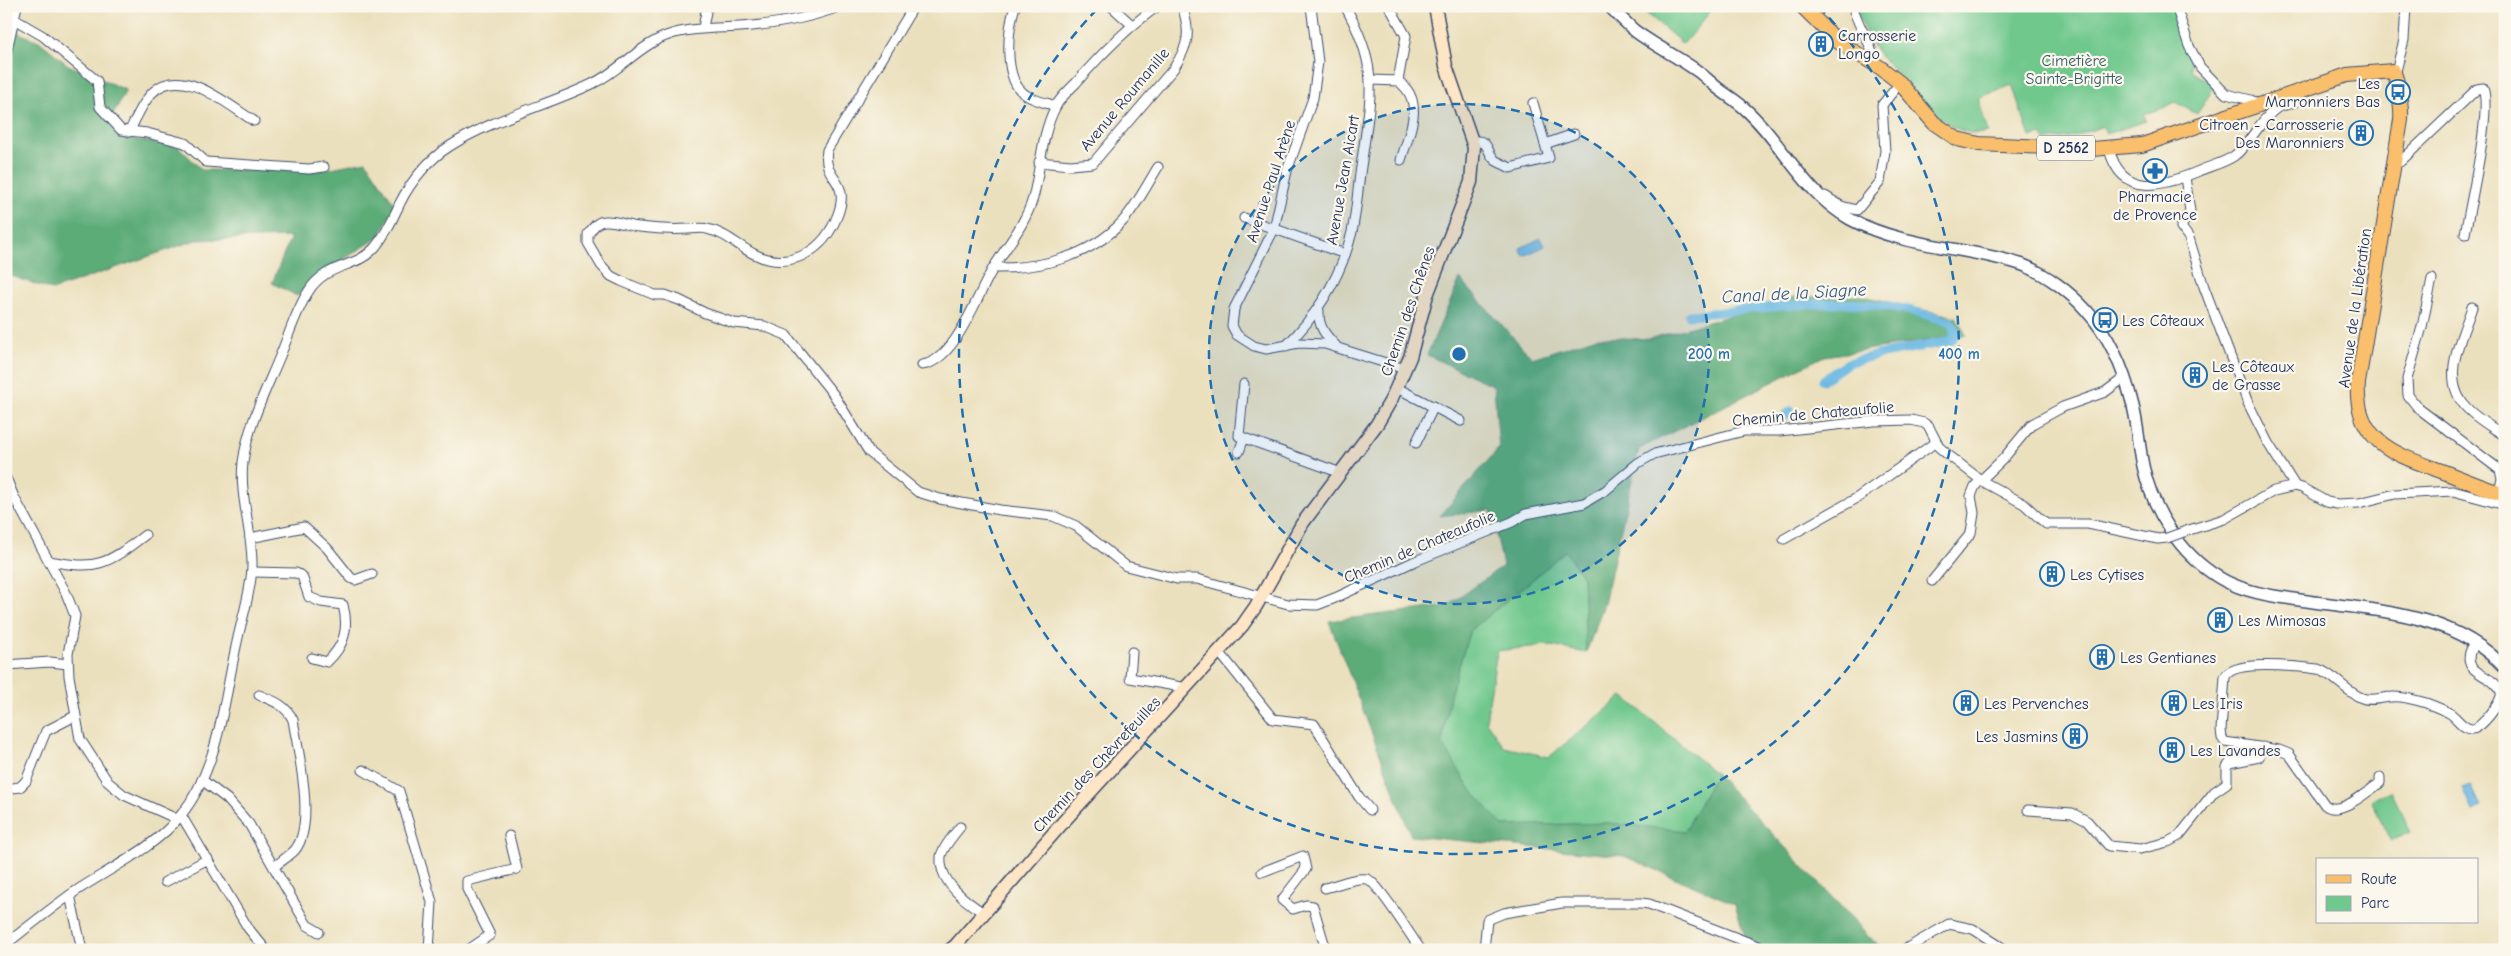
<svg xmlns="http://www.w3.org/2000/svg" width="2511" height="956" font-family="'Comic Neue',sans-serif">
<rect width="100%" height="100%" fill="#fbf7ec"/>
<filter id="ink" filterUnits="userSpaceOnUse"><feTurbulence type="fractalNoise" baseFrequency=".02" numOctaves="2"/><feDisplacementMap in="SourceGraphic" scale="10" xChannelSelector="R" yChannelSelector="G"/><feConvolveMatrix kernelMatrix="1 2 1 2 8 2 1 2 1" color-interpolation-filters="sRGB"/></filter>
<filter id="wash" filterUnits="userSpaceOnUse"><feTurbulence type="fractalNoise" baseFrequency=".0096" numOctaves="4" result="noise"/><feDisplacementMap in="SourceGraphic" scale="20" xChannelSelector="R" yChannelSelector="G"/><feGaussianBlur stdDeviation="1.12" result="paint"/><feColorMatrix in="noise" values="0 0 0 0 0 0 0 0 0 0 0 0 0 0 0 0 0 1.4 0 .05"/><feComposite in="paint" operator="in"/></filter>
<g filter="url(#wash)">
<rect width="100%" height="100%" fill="#ebe0bd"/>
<!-- green -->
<g fill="#70c88d" stroke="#467c76">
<path d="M1638,6H1715L1683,44Z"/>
<path d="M1859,6H2172L2191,61V71L2215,86L2197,114L2175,102L2166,107L2144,114L2146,121L2106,134L2103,126L2079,135L2046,141L2041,134L2030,137L2012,85L1978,98L1988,132C1950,141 1922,100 1899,75C1892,67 1884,61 1878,53C1868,40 1863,26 1857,12Z"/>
<path d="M1565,550L1583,577L1586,653L1547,645L1497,651L1486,721L1504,747L1549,757L1623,696L1716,774L1685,831L1608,823L1502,826L1468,786L1442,742L1450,695L1470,630L1531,581Z"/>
<path d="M2391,791L2411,832L2391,841L2371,800Z"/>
</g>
<!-- forest -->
<g fill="#5cac78" stroke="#3c6e6b">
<path d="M16,32L39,41L68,65L126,90L109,123L125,138L179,147L202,170L316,171L366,161L395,205L379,237L319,275L297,296L272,283L291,237L196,240L52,290L6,274V65Z"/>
<path d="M1460,279L1532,358L1597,337L1649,339L1795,297L1862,296L1956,317L1966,335L1824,356L1639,449L1604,604L1586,653L1583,577L1565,551L1531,581L1470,630L1450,695L1442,742L1468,786L1503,826L1608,823L1685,831L1716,774L1882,950H1749L1735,904L1624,856L1411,836L1329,621L1448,606L1503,566L1491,510L1440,516L1499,448L1494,386L1427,355Z"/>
</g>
<!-- water -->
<g fill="#68b7e3" stroke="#4273a0">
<path d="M1541,238L1545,246L1524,256L1520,248Z"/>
<path d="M2471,785L2481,807L2473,811L2463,788Z"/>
</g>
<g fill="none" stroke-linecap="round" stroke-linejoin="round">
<!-- canal -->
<g stroke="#68b7e3" stroke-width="9">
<path d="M1689,315C1751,310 1815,299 1877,305C1902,307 1927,315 1951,322C1956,329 1957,334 1951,341L1877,355L1848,363L1823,380"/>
<path d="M1772,425L1791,411"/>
</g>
</g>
</g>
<g filter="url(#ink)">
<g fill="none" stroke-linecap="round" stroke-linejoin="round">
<defs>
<g id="minor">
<path d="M914,6L827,150C822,181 851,178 838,214C825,250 791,272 754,254C738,246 726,233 707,229C702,227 695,229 689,229C672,230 655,229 639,227C628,226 616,220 605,221C597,221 593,228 588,234V243L601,265L611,276L621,281L655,295H665L679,300L705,313L734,323L764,326L786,335L834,395L869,452L918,492L940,499L1000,510L1053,516L1076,526L1126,566L1177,579H1197L1288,604L1317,605L1335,598L1413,562L1512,522L1526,514L1584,503L1606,490L1638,463L1654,454L1744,431H1779L1874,421L1911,420L1924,423L1929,427L1939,447L1947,454L1982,481L2024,504L2046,524H2088L2158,539L2167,538"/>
<path d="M1015,6C1008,29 1002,80 1026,95C1035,101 1047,103 1056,106"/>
<path d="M1111,6L1131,24"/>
<path d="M1311,6L1318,62L1313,98L1287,171L1274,229L1234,309L1232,326L1237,335L1254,346L1266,349L1299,343L1325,344L1405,369"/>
<path d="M1389,6L1406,36L1398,81"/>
<path d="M1853,6C1856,26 1874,43 1873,63"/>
<path d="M2176,6L2189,46L2200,67L2226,94L2251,100L2259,105"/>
<path d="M14,19L43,36L97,81L100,107L121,130L147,133L185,143L206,162L309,169L324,167"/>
<path d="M703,28L707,6"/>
<path d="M6,54L17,6"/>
<path d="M2395,75L2404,40L2406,6"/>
<path d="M1371,80L1398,81C1426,101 1409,133 1401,160"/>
<path d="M129,132C136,119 143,101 153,92C182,64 228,105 254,121"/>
<path d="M1472,142C1489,137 1486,152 1495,160C1499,163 1506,165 1510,168L1549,158L1533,103"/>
<path d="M1545,144L1574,134"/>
<path d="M2109,149C2122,199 2163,186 2199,171C2210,166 2224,163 2234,156C2251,144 2259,120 2277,108C2282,105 2290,104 2295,102L2298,99L2296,92"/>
<path d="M1039,162L1071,165L1093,163L1174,68C1189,44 1191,33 1182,6"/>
<path d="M2394,165L2401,161L2477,89L2483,88C2492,110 2470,206 2465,234"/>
<path d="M2185,177L2190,211L2181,227L2189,238L2204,287L2248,403L2268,443L2295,486L2302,488L2327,502L2337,504L2359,503L2395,494L2453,491L2505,505"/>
<path d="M1825,196L1841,206L1857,210L1880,182L1885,151L1882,105L1900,83"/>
<path d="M1244,218L1345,254"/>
<path d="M993,268C1040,269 1090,257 1123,221C1137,205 1147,185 1158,167"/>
<path d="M2432,279L2422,327L2407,379L2408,395L2418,408L2500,470L2502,479L2499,493"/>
<path d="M2472,307C2462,338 2440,377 2465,406C2475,418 2492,427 2505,436"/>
<path d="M1319,311C1318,326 1325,335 1336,346"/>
<path d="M1286,346C1318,314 1341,277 1352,232C1357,209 1358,184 1362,160C1371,94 1380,68 1345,6"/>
<path d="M922,365C956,361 978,292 994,267C1008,244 1025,225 1033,198C1041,168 1041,134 1056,106C1060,98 1069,90 1076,83C1101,54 1126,28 1158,6"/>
<path d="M1397,388L1461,421"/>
<path d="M1244,438L1239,436L1244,384"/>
<path d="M1416,443L1434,406"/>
<path d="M1239,452L1244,438L1341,473"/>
<path d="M6,478L14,497L66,593L75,616L68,654L69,676L80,739L108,782L124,795L177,819"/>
<path d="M2189,530L2224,519L2274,491L2295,486"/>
<path d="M250,538L304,527L327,548L351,578L355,580L372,574"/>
<path d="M1784,539L1857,498L1936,442"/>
<path d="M49,561C98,570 106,565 145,535"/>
<path d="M252,572L296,573L302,576L309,597L321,602L343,605C349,628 345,645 327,662L312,658"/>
<path d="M1932,581L1971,533L1974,513L1971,496L1975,486L2003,459L2032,424L2063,407L2105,392L2124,378"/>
<path d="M1132,652L1130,678L1187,688"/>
<path d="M1220,653L1273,719L1314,724L1359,797L1370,810"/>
<path d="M6,665L50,662L68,664"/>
<path d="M259,695C274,701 286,705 293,720C298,751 316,824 295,850C289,856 280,862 274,867"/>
<path d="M363,770L399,791L432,902L429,950"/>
<path d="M2380,778V783C2366,792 2340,817 2325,805L2289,754L2279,750L2225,742L2222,738L2221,730L2225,677C2233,659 2299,667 2318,669C2335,675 2346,692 2362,698C2372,702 2382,697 2392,697C2403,696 2416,700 2426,703C2434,706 2444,710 2451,714C2458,719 2463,729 2472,729C2481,729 2504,700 2501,692C2492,671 2456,676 2474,643"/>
<path d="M202,780L227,799L249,824L307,925L319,932"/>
<path d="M6,789L20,787L26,781L46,731L75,716"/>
<path d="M2028,810L2072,813L2087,821L2109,846L2140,849L2168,842L2179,836L2214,792L2227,783V767L2230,763L2259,757L2263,747"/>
<path d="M181,815L248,928L266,950"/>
<path d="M960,827C954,835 943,847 941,856C938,881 966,902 984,913"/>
<path d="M1262,872L1303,856L1306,869L1282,900L1293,909L1306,905L1313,906L1324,943L1322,950"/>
<path d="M165,882L208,859"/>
<path d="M1325,888C1337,885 1355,877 1367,879C1377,881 1412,938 1421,950"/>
<path d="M70,895L82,950"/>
<path d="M6,944C28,927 50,909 73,893C108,869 154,849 181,815C219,768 224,699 237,642C242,618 251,592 252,567C253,532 239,497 243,462C248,425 266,390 280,356C289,335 296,311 308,292C327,261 357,270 376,246C387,233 393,218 400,203C411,181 429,159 450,146C494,118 546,106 592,84C622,70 641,42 675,33C701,26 726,29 752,26C782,23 813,17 841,6"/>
<path d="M468,950L490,935L467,889V881L517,869L509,836"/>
<path d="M1484,950L1487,920L1504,913L1562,903H1641L1649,904L1768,950"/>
<path d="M1904,950L1949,924L1973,929L2006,950"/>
</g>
<path id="tertiary" d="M1609,6C1617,14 1626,23 1635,31C1654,45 1676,56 1696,70C1702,74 1708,80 1714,85C1723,93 1734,99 1743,107C1782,141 1803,193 1850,219C1903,248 1966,246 2023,265C2046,274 2070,292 2086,310C2110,336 2125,373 2133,406C2138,426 2139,446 2143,466C2153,510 2179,553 2218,577C2239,590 2263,595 2287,598C2361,611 2449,607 2505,668"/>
<path id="secondary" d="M950,950L956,945L1065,820L1242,626L1256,606L1302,524L1377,424L1391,400L1410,357L1427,295L1471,182L1474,147L1446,66L1435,6"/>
<path id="primary" d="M1802,6L1837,41L1881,68L1900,83L1934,123L1957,139L1979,144L2092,149L2142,145L2347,75L2393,71C2398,79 2402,110 2401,120L2358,383C2354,443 2397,455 2444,472C2464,480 2484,488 2505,495"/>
</defs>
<!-- minor casing -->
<use href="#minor" stroke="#3a4a6c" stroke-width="11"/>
<!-- tertiary casing -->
<use href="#tertiary" stroke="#3a4a6c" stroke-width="14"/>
<!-- secondary casing -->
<use href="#secondary" stroke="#3a4a6c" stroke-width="15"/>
<!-- primary casing -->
<use href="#primary" stroke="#3a4a6c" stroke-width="16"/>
<!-- minor -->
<use href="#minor" stroke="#fff" stroke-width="9"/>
<!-- tertiary -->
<use href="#tertiary" stroke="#fff" stroke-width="11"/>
<!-- secondary -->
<use href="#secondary" stroke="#fde5c5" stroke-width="12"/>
<!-- primary -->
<use href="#primary" stroke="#f9bf6d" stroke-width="14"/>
<defs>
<path id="minor-bridge" d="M2167,538L2189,530"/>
</defs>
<!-- minor-bridge casing -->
<use href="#minor-bridge" stroke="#3a4a6c" stroke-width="11" stroke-linecap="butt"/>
<!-- minor-bridge -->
<use href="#minor-bridge" stroke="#fff" stroke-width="9"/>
</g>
</g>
<!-- distance rings -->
<circle cx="1459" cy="354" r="250" fill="#1f6fb2" fill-opacity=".12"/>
<g fill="none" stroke="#1f6fb2" stroke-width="2.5" stroke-dasharray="9 6">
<circle cx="1459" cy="354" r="250"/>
<path d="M1819 7A500 500 0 1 1 1099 7"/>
</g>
<!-- icons -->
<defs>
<symbol id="building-ring" viewBox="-11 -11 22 22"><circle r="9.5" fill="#fbf7ec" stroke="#1f6fb2" stroke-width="1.5"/><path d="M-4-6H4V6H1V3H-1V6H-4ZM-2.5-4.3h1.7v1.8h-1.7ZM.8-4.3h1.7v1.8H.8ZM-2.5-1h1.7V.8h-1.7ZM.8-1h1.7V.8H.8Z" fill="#1f6fb2"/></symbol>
<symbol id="bus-ring" viewBox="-11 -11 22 22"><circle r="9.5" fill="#fbf7ec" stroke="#1f6fb2" stroke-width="1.5"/><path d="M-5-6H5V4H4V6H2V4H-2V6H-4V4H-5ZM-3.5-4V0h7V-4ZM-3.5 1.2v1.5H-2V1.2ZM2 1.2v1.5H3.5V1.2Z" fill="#1f6fb2"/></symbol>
<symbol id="pharmacy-ring" viewBox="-11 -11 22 22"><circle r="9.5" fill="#fbf7ec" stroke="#1f6fb2" stroke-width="1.5"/><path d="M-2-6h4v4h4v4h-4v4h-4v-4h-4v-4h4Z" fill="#1f6fb2"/></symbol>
</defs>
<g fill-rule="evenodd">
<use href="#building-ring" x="1807" y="30" width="28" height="28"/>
<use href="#bus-ring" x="2384" y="78" width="28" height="28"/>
<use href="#building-ring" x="2347" y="119" width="28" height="28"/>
<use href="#pharmacy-ring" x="2141" y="157" width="28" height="28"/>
<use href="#bus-ring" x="2091" y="306" width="28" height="28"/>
<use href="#building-ring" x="2181" y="361" width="28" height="28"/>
<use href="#building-ring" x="2038" y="560" width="28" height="28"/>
<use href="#building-ring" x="2206" y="606" width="28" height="28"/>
<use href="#building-ring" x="2088" y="643" width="28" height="28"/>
<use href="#building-ring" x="1952" y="689" width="28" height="28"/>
<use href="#building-ring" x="2160" y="689" width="28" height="28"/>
<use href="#building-ring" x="2061" y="722" width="28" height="28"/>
<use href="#building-ring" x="2158" y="736" width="28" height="28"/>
</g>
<g text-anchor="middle" stroke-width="4.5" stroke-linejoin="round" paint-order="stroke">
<!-- shield labels -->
<rect fill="#fbf7ec" stroke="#5e6b89" stroke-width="1" x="2037" y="135.5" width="58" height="25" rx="4"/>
<g font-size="15" font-weight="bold" fill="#1b2f5e">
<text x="2066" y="153">D 2562</text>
</g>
<!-- poi labels -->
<g font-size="16" fill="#1b2f5e" stroke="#fbf7ec" text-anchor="start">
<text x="1838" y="41">Carrosserie<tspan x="1838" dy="18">Longo</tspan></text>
<text x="2380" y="89" text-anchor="end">Les<tspan x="2380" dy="18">Marronniers Bas</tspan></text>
<text x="2344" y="130" text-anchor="end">Citroen - Carrosserie<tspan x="2344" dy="18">Des Maronniers</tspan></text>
<text x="2155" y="202" text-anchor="middle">Pharmacie<tspan x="2155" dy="18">de Provence</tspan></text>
<text x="2122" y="326">Les Côteaux</text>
<text x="2212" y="372">Les Côteaux<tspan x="2212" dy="18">de Grasse</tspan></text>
<text x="2070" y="580">Les Cytises</text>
<text x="2238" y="626">Les Mimosas</text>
<text x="2120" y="663">Les Gentianes</text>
<text x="1984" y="709">Les Pervenches</text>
<text x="2192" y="709">Les Iris</text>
<text x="2058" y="742" text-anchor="end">Les Jasmins</text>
<text x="2190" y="756">Les Lavandes</text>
</g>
<!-- park labels -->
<g font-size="16" fill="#355d6c" stroke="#fbf7ec">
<text x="2074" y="66">Cimetière<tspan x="2074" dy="18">Sainte-Brigitte</tspan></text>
</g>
<!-- street labels -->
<g font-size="16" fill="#1b2f5e" stroke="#fbf7ec">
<text transform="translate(1124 99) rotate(-50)" y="6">Avenue Roumanille</text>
<text transform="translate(1342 180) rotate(-80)" y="6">Avenue Jean Aicart</text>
<text transform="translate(1270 181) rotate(-72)" y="6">Avenue Paul Arène</text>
<text transform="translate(2354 308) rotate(-82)" y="6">Avenue de la Libération</text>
<text transform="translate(1407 311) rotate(-71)" y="6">Chemin des Chênes</text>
<text transform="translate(1813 413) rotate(-5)" y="6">Chemin de Chateaufolie</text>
<text transform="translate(1419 546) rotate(-23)" y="6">Chemin de Chateaufolie</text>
<text transform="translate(1096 764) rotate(-47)" y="6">Chemin des Chèvrefeuilles</text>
</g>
<!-- water labels -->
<g font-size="18" font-style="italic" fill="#325886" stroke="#fbf7ec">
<text transform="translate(1794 293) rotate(-3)" y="6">Canal de la Siagne</text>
</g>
</g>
<circle cx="1459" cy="354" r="8" fill="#1f6fb2" stroke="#fbf7ec" stroke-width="2.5"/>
<g font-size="15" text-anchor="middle" font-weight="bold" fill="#1f6fb2" stroke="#fbf7ec" stroke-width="4.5" stroke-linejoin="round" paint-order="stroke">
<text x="1709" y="359">200 m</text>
<text x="1959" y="359">400 m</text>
</g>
<!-- margin -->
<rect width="2511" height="956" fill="none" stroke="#fbf7ec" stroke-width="25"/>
<!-- legend -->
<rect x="2316" y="858" width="162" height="65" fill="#fbf7ec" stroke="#a1a7b3"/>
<rect x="2326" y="875" width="25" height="8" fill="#f9bf6d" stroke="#a1a7b3"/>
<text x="2361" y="884" font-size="15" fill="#1b2f5e">Route</text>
<rect x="2326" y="896" width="25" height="15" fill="#70c88d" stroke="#a1a7b3"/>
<text x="2361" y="908" font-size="15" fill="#1b2f5e">Parc</text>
</svg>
